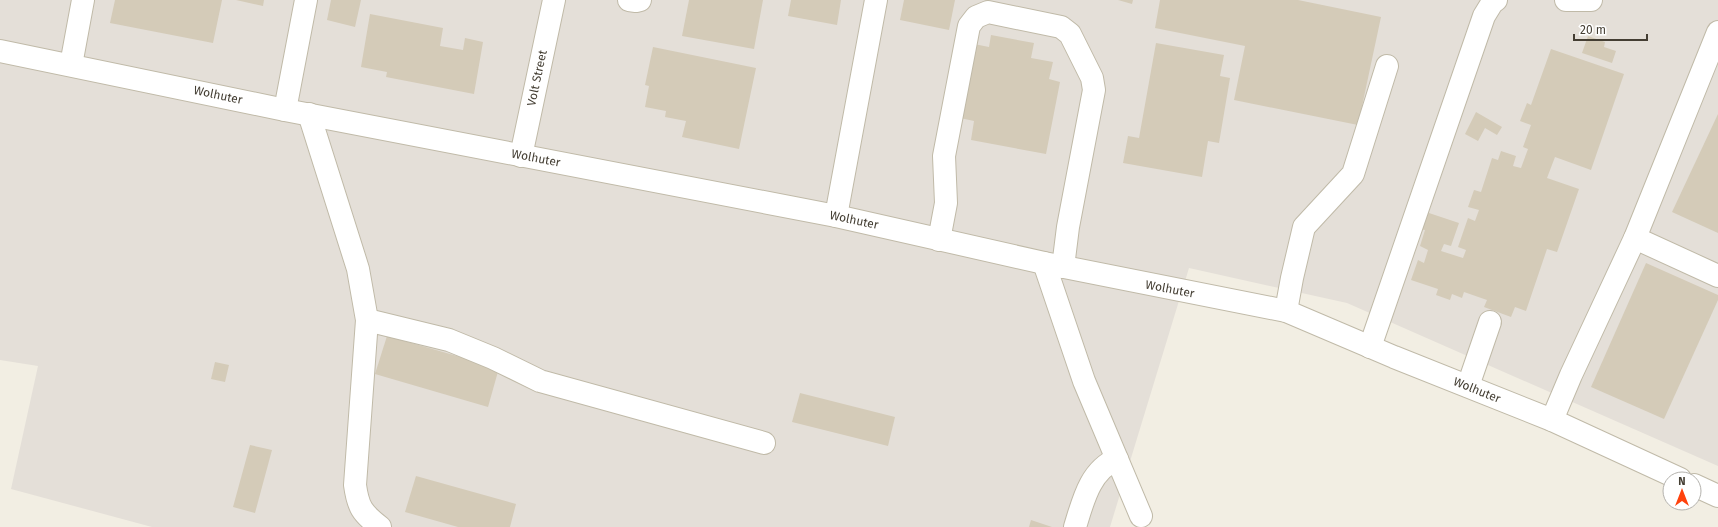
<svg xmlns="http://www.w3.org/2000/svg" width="1718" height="527" font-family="'Fira Sans',sans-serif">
<rect width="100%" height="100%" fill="#f2eee3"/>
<!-- industrial -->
<path fill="#e4dfd8" d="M0,0H1718V466L1347,303L1189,268L1110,527H152L11,489L38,366L0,360Z"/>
<!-- building -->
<g fill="#d4cbb8">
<path d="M115,0H222L213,43L110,23Z"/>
<path d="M236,0H264L263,6Z"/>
<path d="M331,0H361L355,27L327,20Z"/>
<path d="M689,0H763L754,49L682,36Z"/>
<path d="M791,0H841L837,25L788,16Z"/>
<path d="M904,0H955L949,30L900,20Z"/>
<path d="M1118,0H1133L1132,4Z"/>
<path d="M1160,0H1298L1381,17L1358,125L1234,100L1245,46L1155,28Z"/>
<path d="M370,14L443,28L440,46L463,50L465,38L483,42L474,94L386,77L387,72L361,67Z"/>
<path d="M991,35L1034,43L1031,58L1053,62L1049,79L1060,82L1046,154L971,140L974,121L960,118L974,44L989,47Z"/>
<path d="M1588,36L1605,42L1604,47L1616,51L1612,63L1582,53Z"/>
<path d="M1156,43L1224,55L1220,76L1230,78L1219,143L1208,141L1202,177L1123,163L1128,136L1139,138Z"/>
<path d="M653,47L756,68L739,149L682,137L686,121L665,117L666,111L645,107L649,86L645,85Z"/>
<path d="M1551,49L1624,74L1591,170L1555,157L1547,178L1579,189L1557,252L1547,249L1526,311L1515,307L1511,317L1484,307L1487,300L1464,292L1462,298L1452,294L1450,300L1436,295L1438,289L1411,280L1418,260L1424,263L1428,250L1420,246L1425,230L1420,229L1426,212L1459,223L1451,246L1444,244L1441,251L1463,258L1466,250L1458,247L1468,218L1475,221L1479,210L1468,207L1474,190L1481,192L1492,158L1498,160L1501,151L1516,156L1513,166L1521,168L1528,149L1523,147L1531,125L1520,121L1527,103L1531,105Z"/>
<path d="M1476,112L1502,127L1497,135L1485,128L1478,141L1465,134Z"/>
<path d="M1718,114V233L1672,212Z"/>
<path d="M1646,263L1718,295V300L1664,419L1591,387Z"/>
<path d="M387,336L499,368L488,407L375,374Z"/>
<path d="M215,362L229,365L225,382L211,379Z"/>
<path d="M800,393L895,417L888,446L792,422Z"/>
<path d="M250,445L272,450L255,513L233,507Z"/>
<path d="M416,476L516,504L510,527H458L405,512Z"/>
<path d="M1031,520L1052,527H1029Z"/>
</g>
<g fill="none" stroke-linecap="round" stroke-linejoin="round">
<defs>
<g id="minor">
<path d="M629,0L636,1L640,0"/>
<path d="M1566,0H1591"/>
<path d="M0,51L285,110L836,216L1044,263L1286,311L1394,357L1552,420L1680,479"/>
<path d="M71,65L83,0"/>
<path d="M285,110L306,0"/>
<path d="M309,114L358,269L367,320L355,485C358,507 362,513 380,527"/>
<path d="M521,156L554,0"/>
<path d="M836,216L876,0"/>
<path d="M1635,238L1718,276"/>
<path d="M939,240L946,203L944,156L969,26L976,17L988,12L1061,27L1070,34L1092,78L1094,90L1068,227L1063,267"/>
<path d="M1044,263L1084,381L1141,516"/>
<path d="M1286,311L1292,278L1304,227L1353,174L1387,66"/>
<path d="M367,320L449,340L493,358L540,381L764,443"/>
<path d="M1370,347L1484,16L1492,3L1496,0"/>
<path d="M1468,386L1490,322"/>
<path d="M1552,420L1571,375L1635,238L1718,32"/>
<path d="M1694,485L1718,496"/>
<path d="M1075,527C1083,501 1090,470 1117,459"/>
</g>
</defs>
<!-- minor casing -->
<use href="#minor" stroke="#c0baa8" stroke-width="24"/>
<!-- minor -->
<use href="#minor" stroke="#fff" stroke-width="22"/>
</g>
<g text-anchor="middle" stroke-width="3" stroke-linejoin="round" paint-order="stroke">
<!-- street labels -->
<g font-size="12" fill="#443e33" stroke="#fff">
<text transform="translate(537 78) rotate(-78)" y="4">Volt Street</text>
<text transform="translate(218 95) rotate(12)" y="4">Wolhuter</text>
<text transform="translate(536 158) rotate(11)" y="4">Wolhuter</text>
<text transform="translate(854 220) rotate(12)" y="4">Wolhuter</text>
<text transform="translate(1170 289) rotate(11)" y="4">Wolhuter</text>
<text transform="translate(1477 390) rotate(22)" y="4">Wolhuter</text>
</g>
</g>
<!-- north arrow -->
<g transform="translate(1682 491)"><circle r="19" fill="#ffffff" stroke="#b4b2ad"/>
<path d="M0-3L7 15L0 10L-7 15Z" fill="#ff420d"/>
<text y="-6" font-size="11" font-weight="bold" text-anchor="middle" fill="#443e33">N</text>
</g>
<!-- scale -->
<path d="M1574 34v6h73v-6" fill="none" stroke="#443e33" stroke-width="2"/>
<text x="1580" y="34" font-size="12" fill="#443e33" stroke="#ffffff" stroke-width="3" paint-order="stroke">20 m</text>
</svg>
